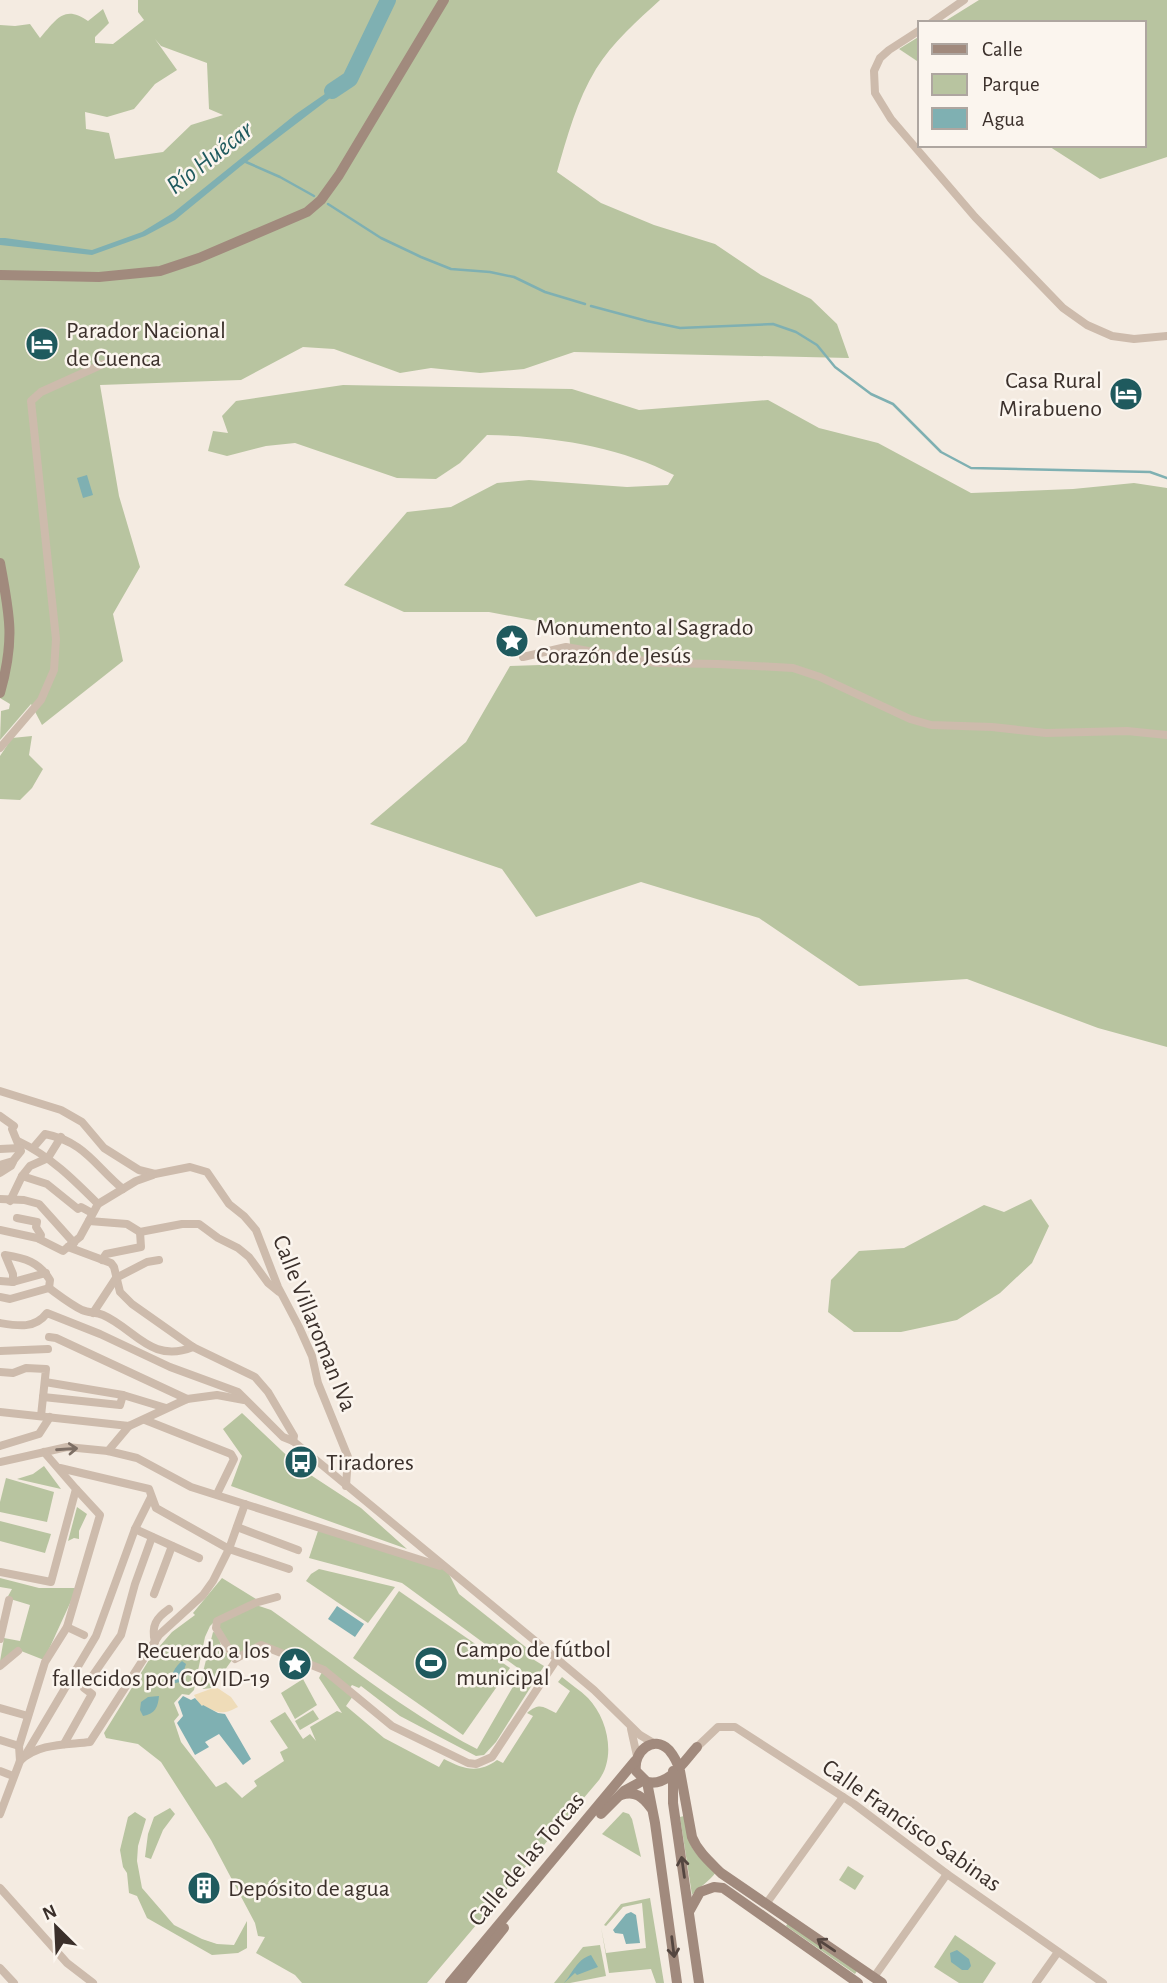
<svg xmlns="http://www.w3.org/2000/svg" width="1167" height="1983" font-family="'Alegreya Sans',sans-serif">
<rect width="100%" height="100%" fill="#f4ebe1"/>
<!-- green -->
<g fill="#b8c4a0" fill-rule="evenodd">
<path d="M138,0H660C638,20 612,43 596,69C577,100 567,137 557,172L601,203L654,225L715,244L761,275L811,299L837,324L849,358L574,352L524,369L480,373L431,368L400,373L334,349L303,347L241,380L100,385L119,496L140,567L113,614L123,661L42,725L31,704L0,740L1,711L9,709L10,704L0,698V25L15,26L30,24L40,38C56,20 64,4 88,21L103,9L109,23L95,37V43L113,44L144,20L138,12ZM155,39L161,46L207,63L209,109L223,115L191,125L163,152L115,159L109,133L86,129L85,112L107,117L134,109L155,84L177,70Z"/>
<path d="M979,0H1167V157L1100,179L1047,145H1144V23H942Z"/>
<path d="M920,36V63L899,49Z"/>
<path d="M343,385L572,389L639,410L768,400L819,428L878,443L971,493L1073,489L1134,483L1167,488V1047L1098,1028L967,979L859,986L759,918L641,882L536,917L502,869L370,824L466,742L510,666L571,664L569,627L489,612H404L344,585L407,512L451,507L497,483L529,480L627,487L668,485L674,475C618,446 550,436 487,435L460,463L436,479L397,478L295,443L266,446L227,456L208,451L213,431L228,433L222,416L236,401Z"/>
<path d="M32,736L29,755L43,769L32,788L20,800L0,799V756L12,738Z"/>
<path d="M1031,1199L1049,1226L1032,1263L1000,1293L957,1320L901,1332H854L828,1312L831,1280L859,1251L904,1248L984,1205L1004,1212Z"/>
<path d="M242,1413L300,1468L361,1508L407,1549L231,1486L242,1456L223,1429Z"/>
<path d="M44,1466L61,1489L17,1479L33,1474Z"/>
<path d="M6,1478L54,1492L47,1522L0,1512V1502Z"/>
<path d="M77,1507L87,1514L79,1531V1539L74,1538L68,1541Z"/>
<path d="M0,1521L51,1534L45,1553L0,1541Z"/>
<path d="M319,1528L446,1568L459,1594L532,1652L531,1658L544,1666L496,1742L484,1755L476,1756L400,1716L361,1686L359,1688L352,1685L349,1689L353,1696L346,1706L384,1738L439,1767L444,1759C463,1769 478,1774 497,1760L503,1763L533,1716L527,1713C540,1702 543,1707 556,1713L570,1691L558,1682L562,1677C570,1684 580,1690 588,1698C608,1719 616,1757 599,1780L427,1983H302L295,1975L256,1953L265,1937L258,1936L255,1923L211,1840L161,1762L138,1744L106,1738L104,1733L152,1655L172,1632L195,1615L193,1613L222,1578L256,1599L259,1606L271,1610C339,1658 403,1711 477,1749L522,1671L402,1583L309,1558ZM219,1617L216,1628L235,1659L261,1645L323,1670L319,1678L342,1713L337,1711L310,1727L316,1741L310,1734L303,1739L285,1712L270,1721L288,1748L280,1752L284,1761L254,1781L257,1786L242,1798L226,1782L216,1787L181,1742L174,1721L179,1715L174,1703L182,1694L189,1695L194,1690L205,1637L210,1626Z"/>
<path d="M319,1569L395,1587L368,1623L306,1581L311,1574Z"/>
<path d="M0,1578L39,1588H77L44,1660L16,1649L4,1660L0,1661L4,1638L20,1641L30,1605L7,1598L12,1589L0,1587Z"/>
<path d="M399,1591L510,1668L463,1735L353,1658Z"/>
<path d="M213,1632L217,1633L221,1645L232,1660L212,1688L203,1689L200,1684Z"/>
<path d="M303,1679L317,1705L295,1719L281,1693Z"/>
<path d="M313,1710L319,1719L300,1730L295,1721Z"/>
<path d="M170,1808L175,1814L163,1830L151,1859L145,1857L148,1834L154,1817Z"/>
<path d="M135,1812L146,1819L138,1846L137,1861L142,1888L174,1925L202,1939L217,1944L234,1945L247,1921V1948L238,1953L212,1955L147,1918L137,1896L129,1893L127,1873L123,1867L120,1850L128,1817Z"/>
<path d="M623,1812L629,1814L632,1819L641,1857L602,1834Z"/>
<path d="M684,1816C690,1849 690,1850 716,1872C709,1882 700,1886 692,1895L680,1817Z"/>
<path d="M848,1866L864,1876L855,1890L839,1880Z"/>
<path d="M650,1898L664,1983H656L651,1969L609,1973L601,1927L606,1953L646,1948L642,1903L623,1907L606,1926L604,1925L621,1904Z"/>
<path d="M788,1923L857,1971L855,1974L786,1926Z"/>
<path d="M955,1935L996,1963L983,1983H959L934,1967Z"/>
<path d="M600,1945L606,1976L570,1983H554L583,1947Z"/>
</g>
<!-- sand -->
<path fill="#efdcb8" d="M216,1687L231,1697L238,1707C219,1717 218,1711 200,1705L194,1695Z"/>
<!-- water -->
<g fill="#7fb0b2">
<path d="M348,78L351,82L241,166L175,220L145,236L92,255L0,245V238H5L92,250L142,232L173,213L296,114Z"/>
<path d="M87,475L93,495L83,498L77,478Z"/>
<path d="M337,1606L364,1624L355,1637L328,1619Z"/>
<path d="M182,1661L186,1664L180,1682L171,1684C169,1676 176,1666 182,1661Z"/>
<path d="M159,1696C158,1707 155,1714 143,1716L140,1710L141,1702L148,1697Z"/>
<path d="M183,1696L191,1700L195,1698L202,1706L203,1705L218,1713L225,1714L251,1759L243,1765L219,1734L205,1742L209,1747L195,1755L177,1723L183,1716L178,1702Z"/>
<path d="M631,1912L636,1915L640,1943L626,1944L623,1934L615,1933L613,1930L626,1914Z"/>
<path d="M957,1950L969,1959L971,1966L968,1970H962L951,1962L950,1953Z"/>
<path d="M591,1955L598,1967L577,1975L575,1973L564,1983C573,1973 576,1960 591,1955Z"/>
</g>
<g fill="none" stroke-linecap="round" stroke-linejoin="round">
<!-- stream -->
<g stroke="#7fb0b2" stroke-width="2.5">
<path d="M246,162L280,177L314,196"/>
<path d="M328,204L381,238L421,257L451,269L490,272L514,277L545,292L585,304"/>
<path d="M591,306L647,321L680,328L773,324L796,332L817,345L835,367L871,394L893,404L941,452L971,468L1150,472L1167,478"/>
</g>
<!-- river -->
<path stroke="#7fb0b2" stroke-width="16" d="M332,91L350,79L388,0"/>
<!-- street -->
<g stroke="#cdbbac" stroke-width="8">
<path d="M931,23L964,0"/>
<path d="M920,30L889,50L880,58L874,71L875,93L891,119L975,217L1063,308L1087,325L1112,336L1134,339L1167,336"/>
<path d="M523,657L566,647L656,663L718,664L793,668L820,677L910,719L931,725L992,727L1046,733L1127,731L1167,735"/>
<path d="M0,748L41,700L54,670L56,639L31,401L41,392L103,364"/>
<path d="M0,1091L61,1110L82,1122L104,1148L139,1170L155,1174L190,1167L207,1172L229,1204L244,1216L256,1230L278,1287L299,1327L312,1356L318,1383L348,1457L346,1486"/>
<path d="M0,1116L14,1126L12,1129L21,1151L13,1161L0,1165"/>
<path d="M18,1141C50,1156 73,1179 98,1204"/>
<path d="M33,1148L45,1134C85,1142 94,1165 123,1189"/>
<path d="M0,1149L20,1148"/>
<path d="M0,1173L11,1166L13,1162"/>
<path d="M22,1176L47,1184L78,1209L81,1207L92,1213"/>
<path d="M0,1199L24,1200L39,1204L74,1243"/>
<path d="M10,1201L22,1176L30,1166L48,1158L61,1137"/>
<path d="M17,1218L37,1222L36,1227L41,1235L40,1239"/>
<path d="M89,1221L127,1224L140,1232L182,1224H199L218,1238L238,1248L249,1257L268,1283L279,1292"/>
<path d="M0,1230L37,1238L63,1251L80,1237L98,1204L136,1181L153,1175"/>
<path d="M68,1247L111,1263L114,1267L120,1292L132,1304L193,1347L255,1377L268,1392L294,1436L293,1441"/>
<path d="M102,1260L106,1254L141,1247L140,1232"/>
<path d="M0,1281L13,1282L46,1273"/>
<path d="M13,1282V1274L5,1255C25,1258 39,1262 50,1280L49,1288"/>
<path d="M0,1297L10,1299L49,1288C60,1296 70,1304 82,1310C89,1313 96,1312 103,1315C135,1329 151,1364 193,1347"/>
<path d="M93,1313L116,1278L147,1262L159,1260"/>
<path d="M0,1323C18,1326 35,1329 47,1313L100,1334L170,1367L238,1392L283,1437L293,1441L557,1659L594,1690L640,1735L655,1744"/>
<path d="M49,1337L56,1338L187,1399"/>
<path d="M0,1351L48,1349"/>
<path d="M0,1372L13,1373L26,1368L46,1369L41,1416"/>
<path d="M45,1382L123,1395L166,1408"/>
<path d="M43,1397L120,1405L123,1395"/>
<path d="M0,1412L129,1426L187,1399L217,1395L244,1400"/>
<path d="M145,1420L231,1454L234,1459L217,1494"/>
<path d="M0,1446L39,1434L50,1417"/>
<path d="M108,1451L129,1426"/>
<path d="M0,1462L67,1447L108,1451L137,1458L191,1487L440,1566"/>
<path d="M60,1468L149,1489L156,1508L229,1549L289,1569"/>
<path d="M237,1527L298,1550"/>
<path d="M135,1529L199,1558"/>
<path d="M0,1572L51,1582L76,1489L44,1452"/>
<path d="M154,1594L172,1546"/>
<path d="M277,1597L255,1603L217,1621L216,1628L235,1659L261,1645L324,1670L392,1726L468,1763L476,1764L492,1757L557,1659"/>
<path d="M67,1627L84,1635"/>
<path d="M0,1639L9,1600"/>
<path d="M155,1642C151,1626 156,1618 169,1609"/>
<path d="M0,1666L18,1651"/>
<path d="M0,1708L28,1716"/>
<path d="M631,1729L637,1756"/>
<path d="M0,1740L19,1746"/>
<path d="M64,1744L92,1694L84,1688L121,1635L135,1584L152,1537"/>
<path d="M697,1747L718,1727H735L854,1804L947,1874L1103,1983"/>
<path d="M26,1754L96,1636L135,1529L151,1497"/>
<path d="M20,1761C38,1743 66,1745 90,1742L159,1635L203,1595L213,1581L229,1549L245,1504"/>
<path d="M0,1771L13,1776"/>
<path d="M0,1814L20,1761L19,1746L45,1662L67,1627L100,1515L76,1489"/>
<path d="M0,1888L67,1963L93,1983"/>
<path d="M766,1904L843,1797"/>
<path d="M0,1968L14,1983"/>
<path d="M874,1977L947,1874"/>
<path d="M1036,1983L1058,1952"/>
</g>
<!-- secondary -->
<g stroke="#a18a7d" stroke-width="10">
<path d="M0,275L99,277L160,271L199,258L307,212L321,200L339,175L444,0"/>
<path d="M0,563C10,616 15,640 0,693"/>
<path d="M697,1747C684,1761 669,1787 647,1782L636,1771C633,1752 653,1734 669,1750C674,1756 678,1764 680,1771L692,1837C698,1852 710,1862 721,1873L882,1983"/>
<path d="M673,1771V1803L699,1983"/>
<path d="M647,1782L655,1823L677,1983"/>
<path d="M621,1795C635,1790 643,1797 651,1808"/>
<path d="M601,1814L624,1791L644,1780"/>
<path d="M690,1910L700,1892L714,1887L723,1888L858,1983"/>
<path d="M450,1983L635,1761"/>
<path d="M460,1983L504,1928"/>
</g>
</g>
<!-- one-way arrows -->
<defs><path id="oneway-shaft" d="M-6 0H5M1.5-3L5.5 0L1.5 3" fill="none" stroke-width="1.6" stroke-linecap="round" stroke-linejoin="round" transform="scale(1.75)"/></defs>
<use stroke="#7d6f65" href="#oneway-shaft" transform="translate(67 1449) rotate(-4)"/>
<g stroke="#544640">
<use href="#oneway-shaft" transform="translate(683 1867) rotate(-98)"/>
<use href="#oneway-shaft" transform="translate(826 1945) rotate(-146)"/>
<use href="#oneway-shaft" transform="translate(673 1947) rotate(83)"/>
</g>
<!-- icons -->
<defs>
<symbol id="hotel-disc" viewBox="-11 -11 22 22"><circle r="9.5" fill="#1f5a5e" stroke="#fbf5ee"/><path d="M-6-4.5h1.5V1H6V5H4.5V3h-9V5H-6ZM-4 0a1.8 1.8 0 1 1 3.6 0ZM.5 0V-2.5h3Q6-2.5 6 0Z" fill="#fff"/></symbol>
<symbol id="sight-disc" viewBox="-11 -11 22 22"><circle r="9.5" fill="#1f5a5e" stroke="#fbf5ee"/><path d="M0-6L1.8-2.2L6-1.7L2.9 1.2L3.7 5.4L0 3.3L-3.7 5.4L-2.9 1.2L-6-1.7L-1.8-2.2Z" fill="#fff"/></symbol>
<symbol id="bus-disc" viewBox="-11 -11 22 22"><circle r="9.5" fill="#1f5a5e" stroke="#fbf5ee"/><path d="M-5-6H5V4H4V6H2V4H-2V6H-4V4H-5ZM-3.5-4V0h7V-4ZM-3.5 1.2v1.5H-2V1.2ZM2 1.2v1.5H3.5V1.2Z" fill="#fff"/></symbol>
<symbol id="stadium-disc" viewBox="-11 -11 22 22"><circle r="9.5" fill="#1f5a5e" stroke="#fbf5ee"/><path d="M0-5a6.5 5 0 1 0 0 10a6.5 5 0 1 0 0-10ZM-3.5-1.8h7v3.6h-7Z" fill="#fff"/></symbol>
<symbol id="building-disc" viewBox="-11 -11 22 22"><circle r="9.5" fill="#1f5a5e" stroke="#fbf5ee"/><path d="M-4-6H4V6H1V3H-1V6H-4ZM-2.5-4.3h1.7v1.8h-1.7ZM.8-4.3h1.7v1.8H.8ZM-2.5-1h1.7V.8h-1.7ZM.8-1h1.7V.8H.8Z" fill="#fff"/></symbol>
</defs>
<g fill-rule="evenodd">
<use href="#hotel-disc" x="23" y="325" width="38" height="38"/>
<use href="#hotel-disc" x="1107" y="375" width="38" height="38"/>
<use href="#sight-disc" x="493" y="622" width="38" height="38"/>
<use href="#bus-disc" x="282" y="1443" width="38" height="38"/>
<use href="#stadium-disc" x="412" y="1644" width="38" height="38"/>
<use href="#sight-disc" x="276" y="1645" width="38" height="38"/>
<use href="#building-disc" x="185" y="1869" width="38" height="38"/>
</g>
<g text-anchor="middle" stroke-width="5" stroke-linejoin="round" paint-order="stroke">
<!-- poi labels -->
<g font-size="24" fill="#3b302b" stroke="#fbf5ee" text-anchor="start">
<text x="66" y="338">Parador Nacional<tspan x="66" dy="28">de Cuenca</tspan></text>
<text x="1102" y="388" text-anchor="end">Casa Rural<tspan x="1102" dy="28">Mirabueno</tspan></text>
<text x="536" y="635">Monumento al Sagrado<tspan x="536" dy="28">Corazón de Jesús</tspan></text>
<text x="326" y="1470">Tiradores</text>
<text x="456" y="1657">Campo de fútbol<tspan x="456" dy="28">municipal</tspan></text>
<text x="270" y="1658" text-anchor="end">Recuerdo a los<tspan x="270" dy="28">fallecidos por COVID-19</tspan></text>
<text x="228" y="1896">Depósito de agua</text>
</g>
<!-- street labels -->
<g font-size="24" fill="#3b302b" stroke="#fbf5ee">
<text transform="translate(315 1323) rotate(68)" y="8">Calle Villaroman IVa</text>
<text transform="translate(912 1825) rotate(35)" y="8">Calle Francisco Sabinas</text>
<text transform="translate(526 1859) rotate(-50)" y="8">Calle de las Torcas</text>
</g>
<!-- water labels -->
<g font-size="26" font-style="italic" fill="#1f5a5e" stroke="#fbf5ee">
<text transform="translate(209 157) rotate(-38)" y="9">Río Huécar</text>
</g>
</g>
<!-- legend -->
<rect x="918" y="21" width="228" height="126" fill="#fbf5ee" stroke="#aea6a0" stroke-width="2"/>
<rect x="932" y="44" width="35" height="10" fill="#a18a7d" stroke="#aea6a0" stroke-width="2"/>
<text x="982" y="56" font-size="21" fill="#3b302b">Calle</text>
<rect x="932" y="74" width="35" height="21" fill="#b8c4a0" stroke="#aea6a0" stroke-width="2"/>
<text x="982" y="91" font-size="21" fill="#3b302b">Parque</text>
<rect x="932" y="108" width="35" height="21" fill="#7fb0b2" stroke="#aea6a0" stroke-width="2"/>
<text x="982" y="126" font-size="21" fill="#3b302b">Agua</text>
<!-- north arrow -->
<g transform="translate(56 1927) rotate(336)" stroke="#fbf5ee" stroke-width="5" paint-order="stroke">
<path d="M0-5L12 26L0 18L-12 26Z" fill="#3b302b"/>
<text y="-10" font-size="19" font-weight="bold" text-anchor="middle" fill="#3b302b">N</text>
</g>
</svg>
